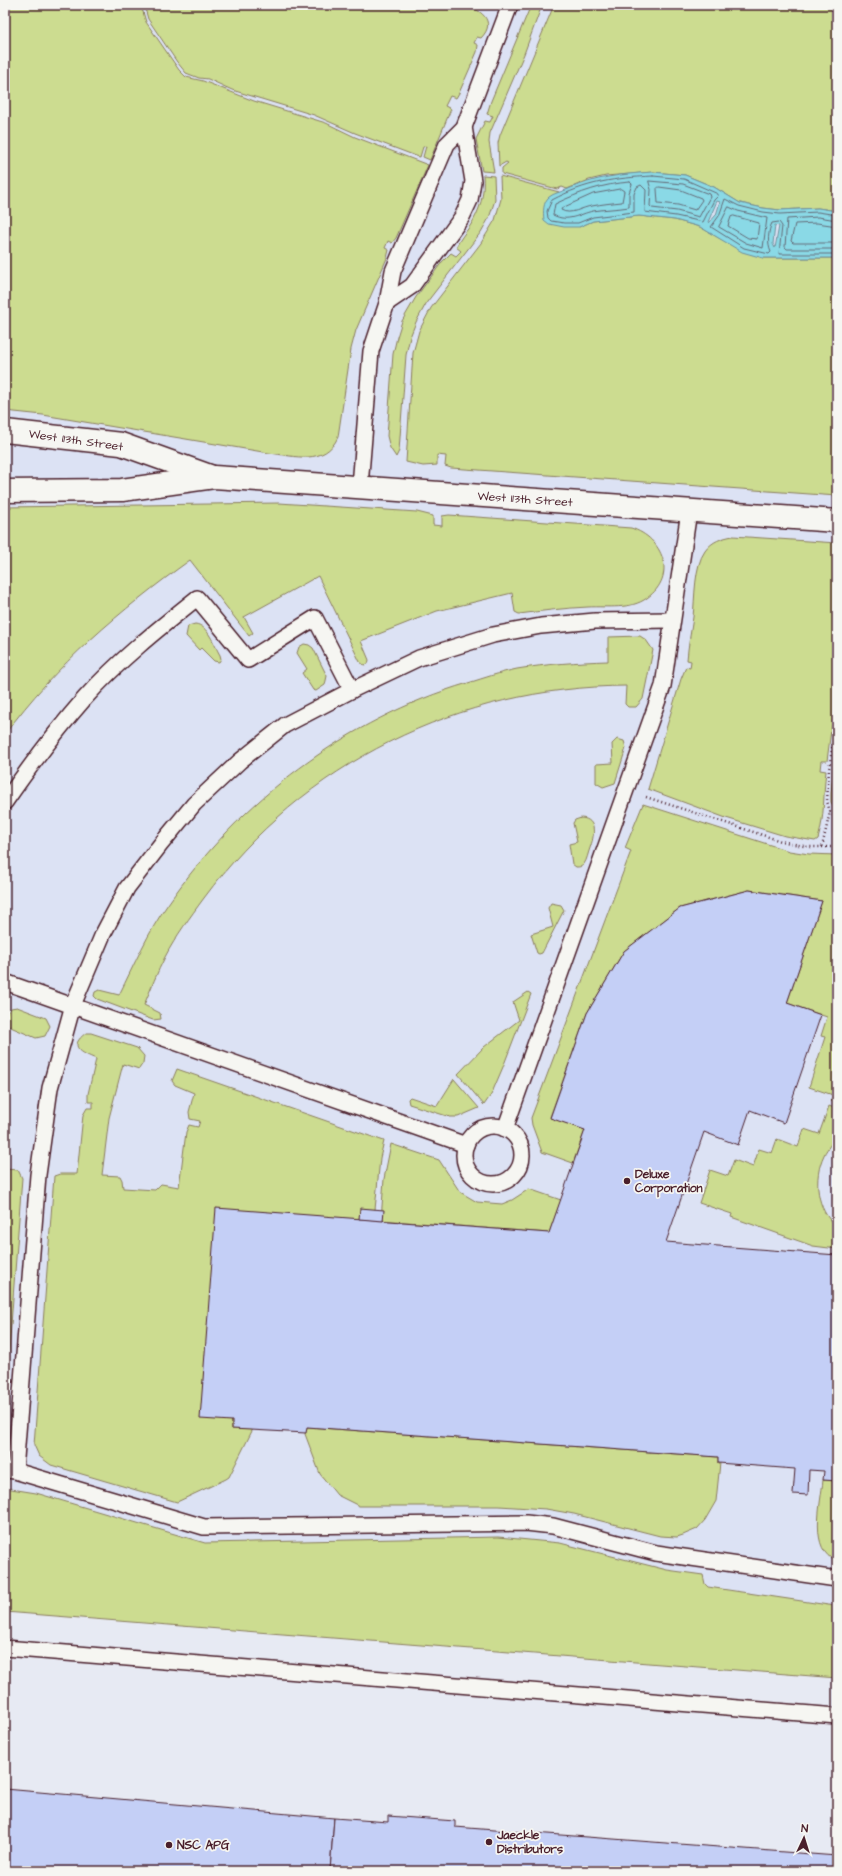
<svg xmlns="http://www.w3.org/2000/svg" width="842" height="1876" font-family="'Architects Daughter',sans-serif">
<rect width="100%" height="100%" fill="#e7eaf3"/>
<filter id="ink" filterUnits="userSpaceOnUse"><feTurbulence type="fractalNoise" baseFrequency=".025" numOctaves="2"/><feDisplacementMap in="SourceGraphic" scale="8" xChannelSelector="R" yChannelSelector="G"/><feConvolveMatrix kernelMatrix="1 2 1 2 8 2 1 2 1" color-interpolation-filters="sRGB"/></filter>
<g filter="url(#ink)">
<!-- built -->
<path fill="#dce2f4" d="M5,5H837V1648L5,1582Z"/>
<!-- green -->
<g fill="#ccdc90" stroke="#8b7e5e">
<path d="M5,5H141L146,22L179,70L186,77L203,81L254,101L326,123L355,137L428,165L396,238L392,243L388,241L385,248L389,250L387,258L356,330L351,349L338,437C325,466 294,456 269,453L43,415L5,411Z"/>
<path d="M144,5H463C479,8 498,21 481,38L477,37L474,43L478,45L477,52L459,93L456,98L450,96L445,106L451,109L430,160L423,157L426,146L423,147L420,157L416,156L355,133L314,115L232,90L208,79L199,78L186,73L177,62L148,19Z"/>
<path d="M531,5H542L524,54L490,133L489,142L494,172L482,171L476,139L485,121L490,122L493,116L487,114L491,101Z"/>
<path d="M554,5H837V211L818,208L780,210L763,208L740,203L714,187L685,175L653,172L606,176L589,180L567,189L562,187L557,189L502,174V168L508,163L506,162L499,166L498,143L500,135Z"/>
<path d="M483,175L494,176L495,200L489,218L481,232L427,302L416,322L410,337L406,355L399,451L396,457L390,448L387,436L393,354L397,337L402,321L416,297L442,262L451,253L456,256L461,251L456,247C460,239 465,233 470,226C480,211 485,193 483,175Z"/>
<path d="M500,176L559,192L550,197L579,227L593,221L639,216L675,220L700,227L719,238L763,258H837V496L451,468L445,466L446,456L437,455V465L423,466L406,462L413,353L419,331L431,308L481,243L495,220L501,199Z"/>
<path d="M279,503L417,512L433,516V525L442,526V516L449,515L631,528C663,538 678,576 647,598C631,610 607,606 588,607C565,608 542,611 519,614L515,612L512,593L437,611L361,641L369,660L368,664L364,665L360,662L318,576L244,617L253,633L249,636L190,560C121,610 55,665 5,734V507Z"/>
<path d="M733,536L837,543V703L831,730L827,761H821L820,770L826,771C823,794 825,816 818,839L815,841L785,836L726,818L648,789L681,679L686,667L690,668L691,661L687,660C688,645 691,632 693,617C695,599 694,566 705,551C712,541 722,538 733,536Z"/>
<path d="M195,624C208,625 214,645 220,655L221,659L219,662L214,661L201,648L199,650L186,636L188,626Z"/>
<path d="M640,636L646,640L653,650L643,699L636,707H628L625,704L626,686C459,687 304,763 204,898C190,917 176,936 165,957C157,972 151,989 144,1005L160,1013L161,1019L153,1020L97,999L94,996L95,992L99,990L119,995C134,965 148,932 168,904C240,800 347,719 468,683C484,678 501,672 517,669C547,664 577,662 608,661V637Z"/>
<path d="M304,644L309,645L313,648L327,676L325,685L316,691L313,690L302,673L307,669L297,653L299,647Z"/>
<path d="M837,728V813L831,802V794Z"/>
<path d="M617,739L624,741L626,748L615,783L603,787L596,783V764L613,763L612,744Z"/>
<path d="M643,804L789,851L809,854L837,855V1103L831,1101L833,1095L809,1087L825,1037L821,1036L827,1017L787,1003L822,901L749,890L680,908L624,951L587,1013L550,1117L585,1130L573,1163L542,1152L532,1125L531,1118L631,851L625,848Z"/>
<path d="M581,818C598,819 594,837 590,848C588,853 587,860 584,864C582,867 579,867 576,867L572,864L569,844L577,842L573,823L575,820Z"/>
<path d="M551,903L561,905L564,910L542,953L539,954L537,953L531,934L553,927L548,908Z"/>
<path d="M528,992L531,994L503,1067L491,1095L484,1105L458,1074L484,1047L519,1020L513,1002Z"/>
<path d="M17,1007L46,1018L50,1026L45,1036L36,1038L6,1025V1014L11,1008Z"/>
<path d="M86,1033H91L137,1048L144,1056L143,1063L139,1069L123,1064L109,1118L102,1175L120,1176L122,1180L123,1188L155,1190L161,1184L179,1187L186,1132L189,1125L198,1127L200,1121L190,1119L189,1112L194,1093L175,1085L172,1081L177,1069L384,1141L380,1158L374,1220L232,1421V1429H253L229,1477L226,1479L177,1502L51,1465L39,1456L34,1445L54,1176L60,1174H77L83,1115L87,1108H93V1102H88V1094L96,1059C82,1053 67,1047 86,1033Z"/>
<path d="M454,1079L479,1108L458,1117H450L409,1104L408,1099L410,1097L437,1106Z"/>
<path d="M829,1106L837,1109C837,1116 839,1127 837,1134C835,1140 827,1148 824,1155C813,1178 816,1210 837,1227V1249L813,1246L731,1217L732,1214L699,1203L710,1170L728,1176L734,1160L753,1167L759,1149L772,1153L777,1139L798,1147L804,1129L819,1134Z"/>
<path d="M391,1144L439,1160L460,1192L477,1202L502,1204L512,1200L529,1189L561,1200L549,1233L381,1220L384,1179Z"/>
<path d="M5,1169L18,1170L22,1178L5,1405Z"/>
<path d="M307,1427L718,1457V1463H720L716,1501L705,1520L697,1529L683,1535L677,1537L660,1536L574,1514L546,1509L499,1506H359L337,1495L320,1474L305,1434Z"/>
<path d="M823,1480L837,1481V1561C808,1551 821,1503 823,1480Z"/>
<path d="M5,1488L36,1493L205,1543L498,1537L560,1543L667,1570L703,1575L705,1584L708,1587L835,1606L837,1601V1678L5,1612Z"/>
</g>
<!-- water -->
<path fill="#8ad9e6" stroke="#708f9b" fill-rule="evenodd" d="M653,172L685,175L714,187L740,203L763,208L780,210L818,208L837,211V258H763L742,252L700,227L675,220L639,216L593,221L579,227H564L549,224L544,220C543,212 543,202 549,197C554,193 561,192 566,190C595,177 622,174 653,172ZM717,201L720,202L716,215L709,223L708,222ZM775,225L779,226L775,248L773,244Z"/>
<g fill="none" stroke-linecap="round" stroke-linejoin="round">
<!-- shore -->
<g stroke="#646976" stroke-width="1">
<path d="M653,176L684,179L718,194V196L714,200L703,222L676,216L645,212L646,190L641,185L637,187L634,194V212L593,217L578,223H564L551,221L548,218L547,211L552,200C586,182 615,178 653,176Z"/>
<path d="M649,181L683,184L709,194L710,197L699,217L677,211L652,208L650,206L651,190Z"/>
<path d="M630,182L632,184L629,193V207C617,209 605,209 593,211C579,214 568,223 553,215L555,204C580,192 603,184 630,182Z"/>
<path d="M659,187L681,190L701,198L702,200L695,210L678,205L658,203L657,189Z"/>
<path d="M621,189L624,191L622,202C612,203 602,204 592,206C582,207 571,216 561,210L562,208L593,194Z"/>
<path d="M729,207L738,211L767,218L763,248L746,243L719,227Z"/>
<path d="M837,215L818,212L780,214L763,212L739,206L725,199L719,216L711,227L744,248L769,254L771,252C767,244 768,231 772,223L779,222L782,226L779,254H837"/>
<path d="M734,216L759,223L757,239L748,238L728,226L731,217Z"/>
<path d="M837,220L818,217L787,219L785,247L787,249H837"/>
<path d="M837,226L817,223L795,224L791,241L793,243H837"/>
</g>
</g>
<!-- building -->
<g fill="#c4cff6" stroke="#4a1f2b">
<path d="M749,890L822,901L787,1003L821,1015L784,1123L750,1110L738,1145L704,1132L666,1242L837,1255L836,1456H837V1481L823,1480L824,1471L809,1470L808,1495L793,1494L795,1469L718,1463V1457L307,1427L306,1433L232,1429V1421L200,1419L216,1208L549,1233L585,1130L550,1118L587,1013L624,951L680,908Z"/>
<path d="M360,1208L384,1210L383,1221L359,1219Z"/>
<path d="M5,1789L334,1818L330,1871H5Z"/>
<path d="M388,1816L455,1821V1827L837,1856V1871H330L334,1818L388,1822Z"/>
</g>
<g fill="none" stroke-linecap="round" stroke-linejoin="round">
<defs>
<g id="service">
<path d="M387,303L412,286L462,217L470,200L473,181L464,127"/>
<path d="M360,486L371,351L387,303L393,271L447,144L464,127L510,5"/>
<path d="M5,802C30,766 56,731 85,698C118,661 158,629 197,598L248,660L315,618L352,690"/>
<path d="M5,982L466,1145"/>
<circle cx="493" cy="1155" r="29"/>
<path d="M505,1129L663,686L689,511"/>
<path d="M6,1470L15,1471L204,1527L526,1523L553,1526L656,1553L837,1579"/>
<path d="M15,1471L38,1175L50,1088L73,1005L103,934L127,888L161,844L194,804L240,761L285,725L352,690L419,658L493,635L541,626L595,621L672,620"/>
<path d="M5,1648L837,1716"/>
</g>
<g id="minor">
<path d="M5,431L121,444L210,476"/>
<path d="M5,491L122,490L214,477L837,521"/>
</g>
</defs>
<!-- service casing -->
<use href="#service" stroke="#4a1f2b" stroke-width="18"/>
<!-- minor casing -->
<use href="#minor" stroke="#4a1f2b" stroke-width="25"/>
<!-- path -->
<g stroke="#4a1f2b" stroke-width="2.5" stroke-dasharray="1 3" stroke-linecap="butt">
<path d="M646,797L781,841L808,847H822L830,812L827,801L829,770L837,713"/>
<path d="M830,812L837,819"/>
<path d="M822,847H837"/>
</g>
<!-- service -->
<use href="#service" stroke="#f6f6f2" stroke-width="15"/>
<!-- minor -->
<use href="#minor" stroke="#f6f6f2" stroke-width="22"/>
</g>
</g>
<!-- markers -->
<g fill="#4a1f2b" stroke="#f6f6f2" stroke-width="1.5">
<circle cx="627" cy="1181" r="4"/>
<circle cx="489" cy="1842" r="4"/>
<circle cx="169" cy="1845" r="4"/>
</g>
<g text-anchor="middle" stroke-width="3.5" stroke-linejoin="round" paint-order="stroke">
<!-- street labels -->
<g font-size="12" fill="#4a1f2b" stroke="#f6f6f2">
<text transform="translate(76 440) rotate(8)" y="4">West 113th Street</text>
<text transform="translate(525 499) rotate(4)" y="4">West 113th Street</text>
</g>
<!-- poi labels -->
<g font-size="12" font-weight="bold" fill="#4a1f2b" stroke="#f6f6f2" text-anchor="start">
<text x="635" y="1178">Deluxe<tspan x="635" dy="14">Corporation</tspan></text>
<text x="497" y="1839">Jaeckle<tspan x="497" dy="14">Distributors</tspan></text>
<text x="177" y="1849">NSC APG</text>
</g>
</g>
<!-- margin -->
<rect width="842" height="1876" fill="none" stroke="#f6f6f2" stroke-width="20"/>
<rect x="10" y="10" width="822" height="1856" fill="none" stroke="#4a1f2b" stroke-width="1.5" filter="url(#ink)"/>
<!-- north arrow -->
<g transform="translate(804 1838) rotate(4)" stroke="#f6f6f2" stroke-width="3" paint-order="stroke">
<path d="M0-3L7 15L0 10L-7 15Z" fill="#4a1f2b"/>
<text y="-6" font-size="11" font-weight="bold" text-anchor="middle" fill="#4a1f2b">N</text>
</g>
</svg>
